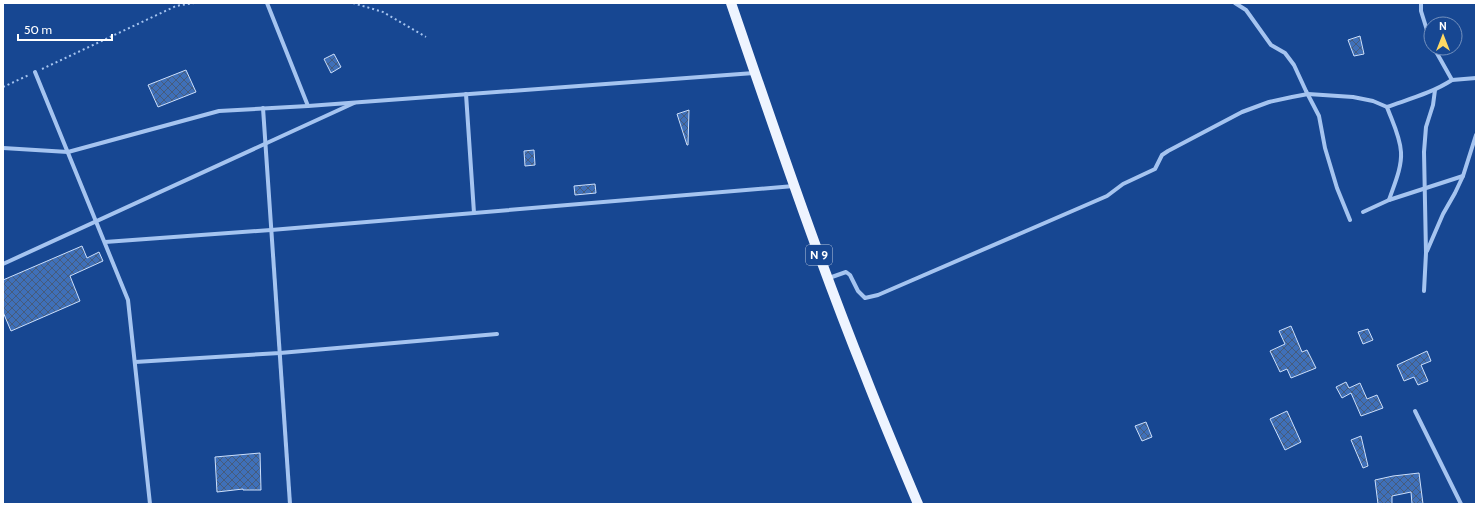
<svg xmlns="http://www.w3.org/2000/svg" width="1479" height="507" font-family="Cabin,sans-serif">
<defs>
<pattern id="building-cross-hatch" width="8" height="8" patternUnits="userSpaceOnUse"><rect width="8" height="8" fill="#3f70b9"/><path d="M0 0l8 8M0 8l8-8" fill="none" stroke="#465c7d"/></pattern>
</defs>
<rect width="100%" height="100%" fill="#174792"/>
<!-- building -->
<g fill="url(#building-cross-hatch)" stroke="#ccdffb">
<path d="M1360,36L1364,54L1354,56L1348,40Z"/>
<path d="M334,54L341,67L331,73L324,59Z"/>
<path d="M186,70L196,92L158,107L148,85Z"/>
<path d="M689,110L688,145H687L677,114Z"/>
<path d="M534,150L535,165L525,166L524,151Z"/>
<path d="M595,184L596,193L575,195L574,186Z"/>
<path d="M82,246L87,258L99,252L103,261L70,276L80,301L11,331L3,312V280Z"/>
<path d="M1291,326L1302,352L1307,350L1316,368L1291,378L1287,369L1280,372L1270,351L1285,344L1279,331Z"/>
<path d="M1368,329L1373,340L1363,344L1358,332Z"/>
<path d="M1427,351L1431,361L1421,365L1428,381L1418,385L1414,377L1404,381L1397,365Z"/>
<path d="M1346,382L1349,388L1360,383L1367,399L1377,395L1383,408L1361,416L1351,393L1342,398L1336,387Z"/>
<path d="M1287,411L1301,442L1285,450L1270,419Z"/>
<path d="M1146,422L1152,437L1142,441L1135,426Z"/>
<path d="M1361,436L1368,466L1363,468L1351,440Z"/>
<path d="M260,453L261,490H243V489L217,492L215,457Z"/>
<path d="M1419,473L1423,504H1412L1411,492L1392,496V504H1378L1375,480L1393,476Z"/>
</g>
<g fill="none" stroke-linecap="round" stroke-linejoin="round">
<!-- path -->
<g stroke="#a5c4f0" stroke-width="2" stroke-dasharray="2 3" stroke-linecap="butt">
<path d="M353,3L383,12L426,37"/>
<path d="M42,69L176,6L194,3"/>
<path d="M3,87L29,75"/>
</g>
<!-- street -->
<g stroke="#a5c4f0" stroke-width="4">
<path d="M267,3L308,106"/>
<path d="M1235,3L1246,10L1271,45L1285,53L1294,65L1306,91L1319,116L1325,148L1337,188L1350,220"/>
<path d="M1421,3V11L1431,43"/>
<path d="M35,72L128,300L150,504"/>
<path d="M1452,80L1476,78"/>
<path d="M466,94L474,213"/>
<path d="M263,108L290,504"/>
<path d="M3,148L68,152L219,111L308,106L754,73"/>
<path d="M1389,200C1394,185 1402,168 1401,152C1400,136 1392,121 1387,107C1409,99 1432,93 1452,80L1434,48"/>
<path d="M1363,212L1389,200L1463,176"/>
<path d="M105,242L271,230L794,186"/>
<path d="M1427,251L1443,214L1455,193L1463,176L1476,135"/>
<path d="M3,264L354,103"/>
<path d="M829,278L846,272L850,275L858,291L865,298L878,295L1107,196L1123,184L1155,169L1162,155L1168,151L1242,112L1269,102L1292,97L1308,94L1353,97L1373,101L1387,107"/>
<path d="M1424,291L1426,253L1424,152L1426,127L1433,105L1435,90"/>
<path d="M135,362L280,353L497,334"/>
<path d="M1415,411L1461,504"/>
</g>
<!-- primary -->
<path stroke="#eef4ff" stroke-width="10" d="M731,3C774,128 816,253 865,375C882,419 900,461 918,504"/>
</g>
<g text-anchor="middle" stroke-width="3" stroke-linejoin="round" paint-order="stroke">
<!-- shield labels -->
<rect fill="#174792" stroke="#b9c8de" stroke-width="1" x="806" y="245" width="26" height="20" rx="3"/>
<g font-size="12" font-weight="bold" fill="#fff">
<text x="819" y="259">N 9</text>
</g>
</g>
<!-- border -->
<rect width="1479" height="507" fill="none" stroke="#ffffff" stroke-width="8"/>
<!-- north arrow -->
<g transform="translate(1443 36)"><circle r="19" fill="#174792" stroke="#7491be"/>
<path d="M0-3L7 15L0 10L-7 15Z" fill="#ffd964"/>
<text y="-6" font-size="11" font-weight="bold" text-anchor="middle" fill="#ffffff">N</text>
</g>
<!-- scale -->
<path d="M18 34v6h94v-6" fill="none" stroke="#ffffff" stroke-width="2"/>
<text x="24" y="34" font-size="12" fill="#ffffff" stroke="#174792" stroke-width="3" paint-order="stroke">50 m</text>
</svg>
